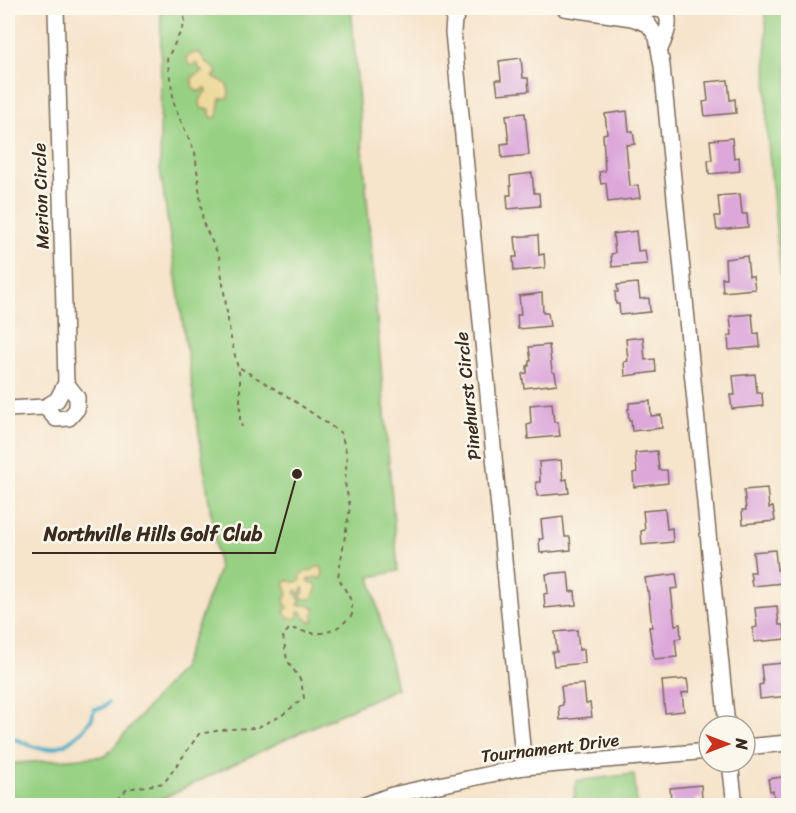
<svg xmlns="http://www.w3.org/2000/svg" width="796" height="813" font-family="Sriracha,sans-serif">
<rect width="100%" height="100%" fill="#fbf7ec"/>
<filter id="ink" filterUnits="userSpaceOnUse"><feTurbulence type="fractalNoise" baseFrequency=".0167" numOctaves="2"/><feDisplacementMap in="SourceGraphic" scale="12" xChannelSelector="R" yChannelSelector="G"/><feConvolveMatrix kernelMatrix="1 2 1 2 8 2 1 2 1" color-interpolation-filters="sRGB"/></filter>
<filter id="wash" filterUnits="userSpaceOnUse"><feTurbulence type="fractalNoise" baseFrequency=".008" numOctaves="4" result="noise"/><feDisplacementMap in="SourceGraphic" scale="24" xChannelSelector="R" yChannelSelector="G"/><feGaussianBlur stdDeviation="1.35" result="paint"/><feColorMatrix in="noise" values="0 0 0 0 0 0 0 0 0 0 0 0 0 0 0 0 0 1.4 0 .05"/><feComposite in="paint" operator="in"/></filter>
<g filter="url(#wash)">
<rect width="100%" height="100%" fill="#f6e4cb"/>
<!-- green -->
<g fill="#97d083" stroke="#697d50" stroke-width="1.5">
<path d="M161,8H351L398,571L370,577L397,688L299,733L149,805L8,806V764L106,756L182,667L219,569L160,169Z"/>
<path d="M763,8H788V353L767,132L766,20Z"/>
<path d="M634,774L637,805H573L576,781Z"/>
</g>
<!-- sand -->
<g fill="#eeda9e" stroke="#94825e" stroke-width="1.5">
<path d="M198,52C203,55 203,58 206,62C211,67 215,65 217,74L213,76V77C223,80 232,86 228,98L220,99L217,117L214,118L210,116V109H202C198,103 201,95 207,91L206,88L197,92L192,86V77L202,72L201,69L198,68V64L195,63L192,66L189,65L186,58L189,55Z"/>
<path d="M318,566L322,568L323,573L321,579L314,577L311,579H309L308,581L310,583H315L317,587L312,599H304L301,597L304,591L303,588L302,589L300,594L297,590L295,592L301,602L298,605L301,606L306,604L309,606L313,607L315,611L313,615L314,620L310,622L305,618L302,612H298V616L295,619L287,617L284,611L288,607L285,604L284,599L288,594L284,583L287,581L296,582L301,580L300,575L307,570L311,571Z"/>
</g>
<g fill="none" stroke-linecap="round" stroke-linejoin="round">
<!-- stream -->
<path stroke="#45adc5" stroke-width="4" d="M8,737C17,739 26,744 35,747C55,753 73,741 86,726C88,723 91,721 92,718C93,715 93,712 94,709L102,708L108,703"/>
</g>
<g id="blocks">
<!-- building -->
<g fill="#dca8da">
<path d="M521,58L523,78H528L529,91L498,94L496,80H501L499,61Z"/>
<path d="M728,80L730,100L735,99L736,113L705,116L703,102L708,101L706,82Z"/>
<path d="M627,111L629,131H633L635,144L626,145L630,186L638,185L640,198L608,202L606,183L601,184L599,172L605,171L603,134L607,133L605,114Z"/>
<path d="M525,113L529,155L502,158L501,144L509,143L506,115Z"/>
<path d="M732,138L734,158L739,157L740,171L709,174L708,160H712L710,140Z"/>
<path d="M532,173L534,193H539L540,206L508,209L507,195H511L510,176Z"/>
<path d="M740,194L742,214H747L748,227L717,230L715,216H720L718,196Z"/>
<path d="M636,231L638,251L645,250L647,264L612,267L611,254L615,253L613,234Z"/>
<path d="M538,235L539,255L544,254L545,268L514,271L513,257H517L515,237Z"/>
<path d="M747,256L749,276H753L755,289L723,292L722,278H726L725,259Z"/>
<path d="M638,283L640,299L649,298L650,312L620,315L619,304H616L615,292H618L617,285Z"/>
<path d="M542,293L543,313H548L550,326L518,329L517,315H521L519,296Z"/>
<path d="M752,314L754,334L759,333L760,347L729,350L728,336L732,335L730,316Z"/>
<path d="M643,337L645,360L655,359L656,372L625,376L624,362L628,361L626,339Z"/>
<path d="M549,345L552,371L555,373L557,384L524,388L522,374L527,373V366H529V361H531L529,347Z"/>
<path d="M755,374L757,393H762L763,406L732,409L730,395H735L733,376Z"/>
<path d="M650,401L651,416L661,415L662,428L632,431L631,420L629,421L628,409H629V403Z"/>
<path d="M552,403L554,422H558L560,436L528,439L527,425L531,424L530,405Z"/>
<path d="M657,451L659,470H667L668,483L634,487L633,473L637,472L635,453Z"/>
<path d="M561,460L563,480L567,479L569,493L537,496L536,482H540L539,462Z"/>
<path d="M767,488L769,508L773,507L775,521L743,524L742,510H746L744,490Z"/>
<path d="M665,509L667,529L672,528L673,542L642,545L641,531L645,530L643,511Z"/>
<path d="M563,517L565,537H570L571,550L540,553L539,539H543L541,520Z"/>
<path d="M775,550L777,570L782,569L783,583L752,586L750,572H755L753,552Z"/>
<path d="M568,572L570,592L575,591L576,605L545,608L544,594L548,593L546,574Z"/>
<path d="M676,574L678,588L671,589L675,625L680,624L681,638L675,639L677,657L654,659L649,627H652L648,591H647L645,578Z"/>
<path d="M777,606L779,625H784L786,639L754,642L753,628L757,627L755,608Z"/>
<path d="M577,630L579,650L584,649L585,663L554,666L552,652H557L555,632Z"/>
<path d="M784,663L786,682H789V696L760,699L759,685L763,684L761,665Z"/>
<path d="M687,679L689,692L682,693L684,711L665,713L662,681Z"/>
<path d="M584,684L586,704L590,703L592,717L560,720L559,706L563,705L561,686Z"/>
<path d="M789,776V806H775L773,791H770L768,779Z"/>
<path d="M701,785L702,799H696V806H673V801H671L670,788Z"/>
</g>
</g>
</g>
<g filter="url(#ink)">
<use href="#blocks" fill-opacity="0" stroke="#7c6b5b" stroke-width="1.5"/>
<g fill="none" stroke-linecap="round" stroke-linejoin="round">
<defs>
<g id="minor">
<path d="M461,8L454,20L453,32L524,767"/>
<path d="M564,8L632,18L648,24L657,37L662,66L727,726"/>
<path d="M632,18C638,15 647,9 655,9C678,10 665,38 660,49"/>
<path d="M45,407L56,419L69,418L77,409V397L66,383"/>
<path d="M8,409L45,407L57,400L66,383L56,8"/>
<path d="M745,747L788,743"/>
<path d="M730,762L735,806"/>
<path d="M362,806L392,795L524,767L709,751"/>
</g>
</defs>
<!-- minor casing -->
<use href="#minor" stroke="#7c6b5b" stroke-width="18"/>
<!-- path -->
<g stroke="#7c6b5b" stroke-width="2" stroke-dasharray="4.5 4.5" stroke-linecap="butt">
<path d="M183,8L185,23L167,59L175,108L195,152L203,223L219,256L230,334L240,377V421L242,427"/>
<path d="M784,8L788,13"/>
<path d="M112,806L127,789L164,783L199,734L229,729L256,728L281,716L304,698L301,681L287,660L283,636L290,628C318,636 331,637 352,615V602L338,577L350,507L345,483L347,455L341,433L290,398L237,366"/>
</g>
<!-- minor -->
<use href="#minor" stroke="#fff" stroke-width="15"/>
</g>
</g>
<g text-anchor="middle" stroke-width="5" stroke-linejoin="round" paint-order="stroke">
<!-- street labels -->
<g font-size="18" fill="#3b2a1e" stroke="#fbf7ec">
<text transform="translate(41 196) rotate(-92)" y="6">Merion Circle</text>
<text transform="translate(468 396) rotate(-96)" y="6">Pinehurst Circle</text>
<text transform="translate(550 748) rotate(-7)" y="6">Tournament Drive</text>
</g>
</g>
<!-- callouts -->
<path fill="none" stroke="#3b2a1e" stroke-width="2" d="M297 474L275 553H32"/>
<circle fill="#3b2a1e" stroke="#fbf7ec" stroke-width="2" cx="297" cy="474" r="6"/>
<g font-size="20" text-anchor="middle" font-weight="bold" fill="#3b2a1e" stroke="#fbf7ec" stroke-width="5" stroke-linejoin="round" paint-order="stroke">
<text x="153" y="541">Northville Hills Golf Club</text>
</g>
<!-- margin -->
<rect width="796" height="813" fill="none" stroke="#fbf7ec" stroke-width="30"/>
<!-- north arrow -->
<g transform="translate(727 744) rotate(90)"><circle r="28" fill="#fbf7ec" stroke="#aea59a" stroke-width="1.5"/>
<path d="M0-4.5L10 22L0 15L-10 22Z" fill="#c8321e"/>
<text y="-9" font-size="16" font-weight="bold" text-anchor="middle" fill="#3b2a1e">N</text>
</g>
</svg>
